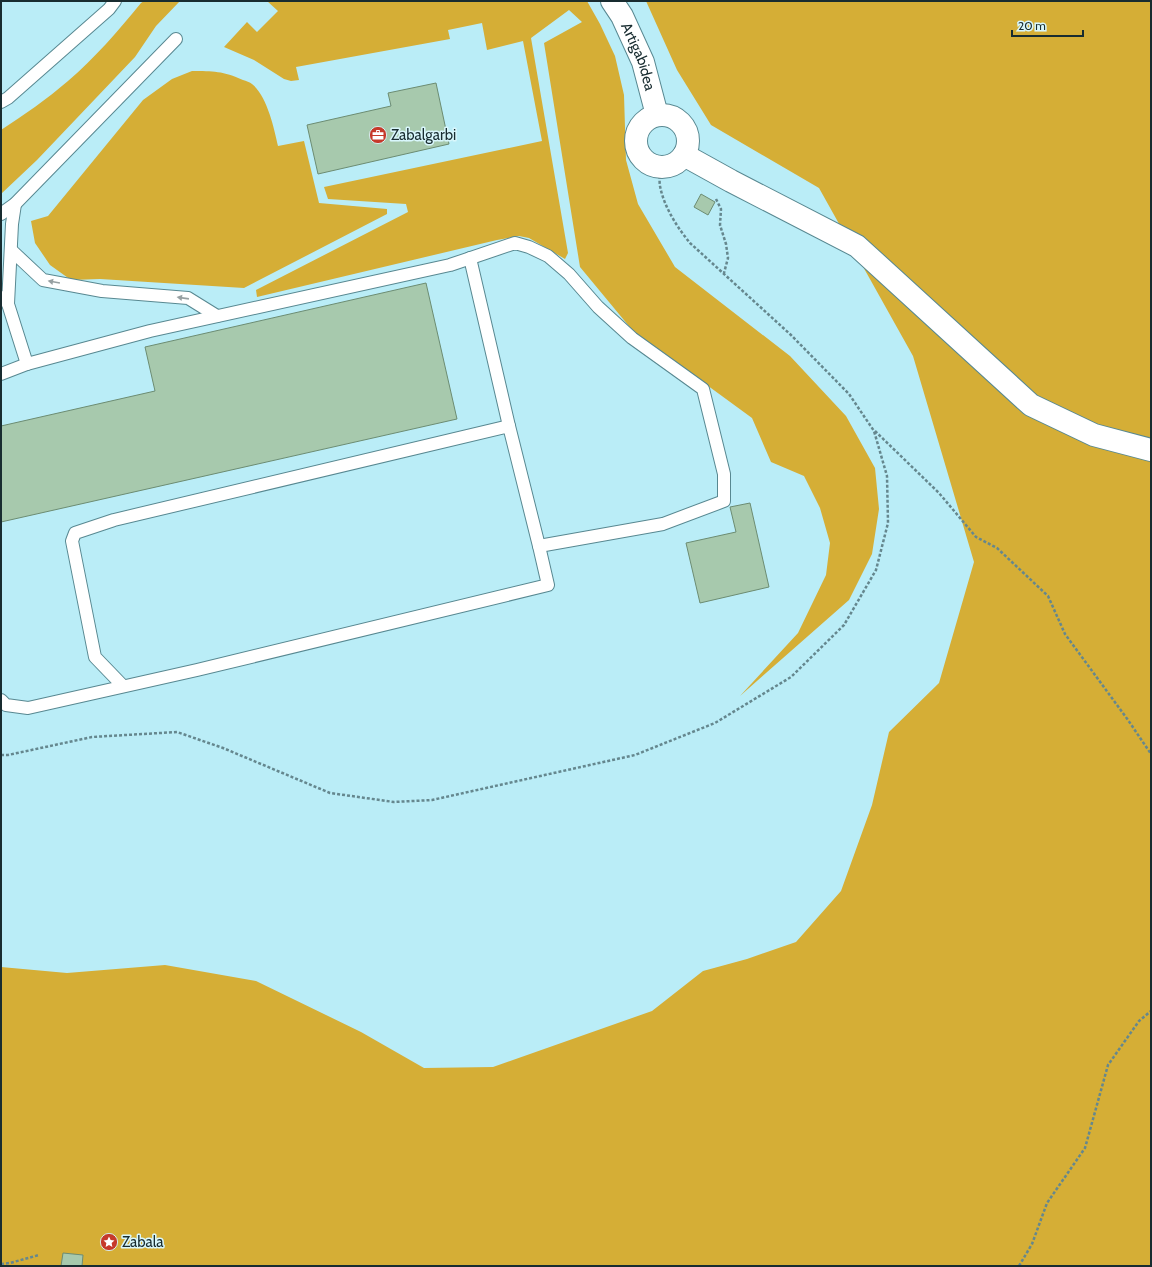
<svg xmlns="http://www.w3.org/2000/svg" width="1152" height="1267" font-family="Cabin,sans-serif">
<rect width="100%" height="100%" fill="#baedf7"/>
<!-- green -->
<g fill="#d5ae36">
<path d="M144,1H180L156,26L135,57L37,160L1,194V130C24,115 47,99 68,81C95,58 118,31 141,3Z"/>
<path d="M267,1H587L600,24L615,56L624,95L626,160L638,204L675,267L790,356L846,416L875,468L879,509L872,554L849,600L740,696L798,633L826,575L830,543L820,508L804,476L771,462L752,418L633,331L580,267L544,43L582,22L569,10L531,38L568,253L565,259L529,238L519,236L497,240L257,297L256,290L408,212L406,204L328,199L324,187L542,141L523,41L487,50L482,23L448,30L450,39L296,67L299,80L291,81L284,79L254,60L224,47L247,22L257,32L278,11Z"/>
<path d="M646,1H1151V1266H1V967L67,973L165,965L256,981L361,1032L424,1068L493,1067L652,1011L703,971L747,959L796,942L841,891L872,805L889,732L939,683L974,562L913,356L819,188L711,125L677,70Z"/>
<path d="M192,71C213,71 223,71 243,80C246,81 250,82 252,84C267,96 274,128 278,146L304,141L319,203L387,209V214L244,288L100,279L71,280L50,265L35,243L31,221L48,216L143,100L172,79Z"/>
</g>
<!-- building -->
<g fill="#a7c9ad" stroke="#6c8c72">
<path d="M436,83L449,144L318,174L307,125L391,106L388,93Z"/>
<path d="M701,194L715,202L708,215L694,207Z"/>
<path d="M426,283L457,419L1,522V426L155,391L145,347Z"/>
<path d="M750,503L769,587L700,603L686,543L736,532L730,507Z"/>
<path d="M63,1253L83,1255L82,1266H61Z"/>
</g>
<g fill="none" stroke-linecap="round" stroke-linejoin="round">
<defs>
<g id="service">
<path d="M1,102L8,98L109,9L115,1"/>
<path d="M1,214L15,204L176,39"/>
<path d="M11,250L43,280L102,291L188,298L217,316"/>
<path d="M470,258L509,426"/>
<path d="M4,297L8,304L27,364"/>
<path d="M8,304L12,224L15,204"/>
<path d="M1,374L27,364L150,331L450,265L515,243L529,247L548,256L569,274L598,307L632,338L703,389L724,474V501L663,524L539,546L548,585L197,670L28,708L6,705L1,700"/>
<path d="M123,686L95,657L72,541L75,533L114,520L509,426L539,546"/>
</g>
<g id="minor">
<path id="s1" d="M612,1L622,16L643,62L657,115"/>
<circle cx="662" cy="141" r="26"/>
<path d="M684,155L731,181L857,246L1031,405L1094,435L1151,450"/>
</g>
</defs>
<!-- service casing -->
<use href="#service" stroke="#588891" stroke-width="14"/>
<!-- minor casing -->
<use href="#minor" stroke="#588891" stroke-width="24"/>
<!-- path -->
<g stroke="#65878e" stroke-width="2.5" stroke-dasharray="3 2" stroke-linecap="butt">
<path d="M716,199L721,209L720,225L726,244L728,258L724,273"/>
<path d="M875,431L939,493L976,537L997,548L1048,596L1065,634L1128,720L1151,754"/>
<path d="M1,755H8L92,737L177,732L223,748L330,793L394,802L432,800L635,755L715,723L791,677L844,625L876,570L888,523L887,476L874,431L849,394L791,335L690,243C677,227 664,207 660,186C659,180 660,173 660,167"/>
<path d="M1,1264L10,1263L39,1255"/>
<path d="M1019,1266L1032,1244L1047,1203L1085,1148L1108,1065L1139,1021L1151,1011"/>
</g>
<!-- service -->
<use href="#service" stroke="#fff" stroke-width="12"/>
<!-- minor -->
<use href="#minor" stroke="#fff" stroke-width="22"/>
</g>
<!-- one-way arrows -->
<defs><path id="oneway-solid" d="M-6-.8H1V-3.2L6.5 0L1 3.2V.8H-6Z"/></defs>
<g fill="#97a0a2">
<use href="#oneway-solid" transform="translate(54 282) rotate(-170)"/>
<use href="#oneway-solid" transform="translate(183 298) rotate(-172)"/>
</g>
<!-- icons -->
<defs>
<symbol id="office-disc" viewBox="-11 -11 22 22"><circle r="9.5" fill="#c6392a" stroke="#d9f7fc"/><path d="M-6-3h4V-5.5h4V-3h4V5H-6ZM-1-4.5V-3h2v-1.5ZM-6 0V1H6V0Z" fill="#fff"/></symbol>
<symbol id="sight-disc" viewBox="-11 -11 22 22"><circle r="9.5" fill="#c6392a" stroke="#d9f7fc"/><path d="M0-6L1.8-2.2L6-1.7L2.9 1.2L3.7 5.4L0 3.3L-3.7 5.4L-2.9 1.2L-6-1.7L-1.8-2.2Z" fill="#fff"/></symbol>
</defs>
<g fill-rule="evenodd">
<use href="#office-disc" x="368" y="125" width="20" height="20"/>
<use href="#sight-disc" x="99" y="1232" width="20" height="20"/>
</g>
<g text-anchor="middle" stroke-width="3" stroke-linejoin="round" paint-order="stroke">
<!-- street labels -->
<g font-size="15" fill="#182c30" stroke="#d9f7fc">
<text dy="5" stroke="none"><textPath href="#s1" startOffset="62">Artigabidea</textPath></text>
</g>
<!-- poi labels -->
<g font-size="15" fill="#182c30" stroke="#d9f7fc" text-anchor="start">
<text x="391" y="140">Zabalgarbi</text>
<text x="122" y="1247">Zabala</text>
</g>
</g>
<!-- border -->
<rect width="1152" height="1267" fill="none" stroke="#182c30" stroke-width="4"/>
<!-- scale -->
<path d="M1012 30v6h71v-6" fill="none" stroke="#182c30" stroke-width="2"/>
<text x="1018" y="30" font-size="12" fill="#182c30" stroke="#d9f7fc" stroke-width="3" paint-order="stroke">20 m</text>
</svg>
